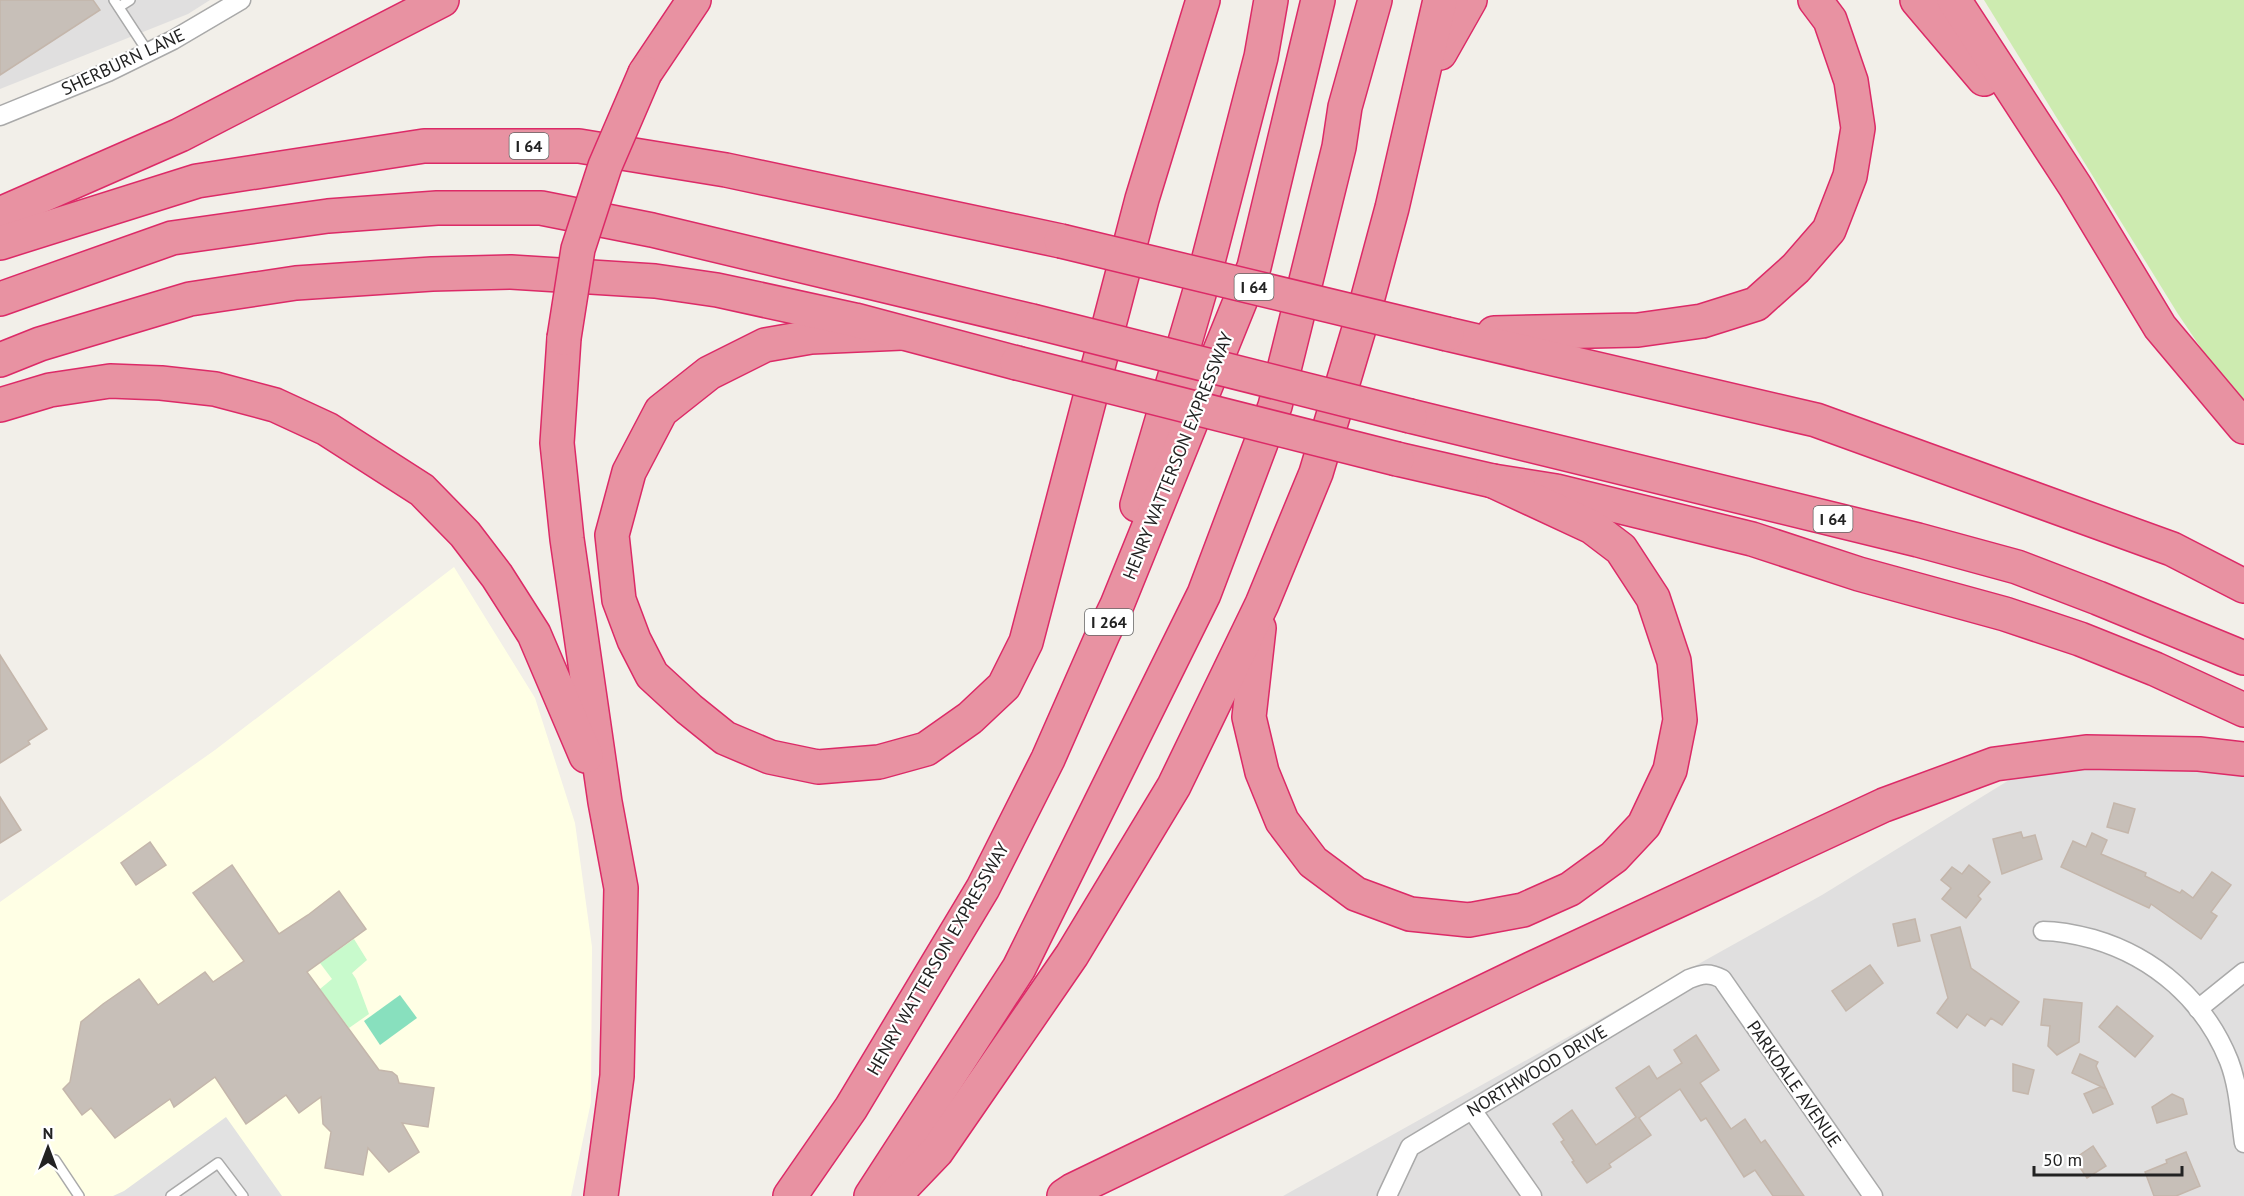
<svg xmlns="http://www.w3.org/2000/svg" width="2244" height="1196" font-family="'PT Sans',sans-serif">
<rect width="100%" height="100%" fill="#f2efe9"/>
<!-- residential -->
<g fill="#e0dfdf">
<path d="M0,0H210L188,14L0,89Z"/>
<path d="M2156,763L2244,773V1196H1283L1822,895L2019,774Z"/>
</g>
<!-- education -->
<path fill="#ffffe5" d="M454,567L535,698L575,823L592,947L591,1102L571,1196H0V902L215,750Z"/>
<!-- grass -->
<path fill="#cdebb0" d="M1984,0H2244V405L2232,394L2178,314Z"/>
<!-- park -->
<path fill="#c8facc" d="M354,939L367,960L352,973L356,979L369,1014L349,1028L320,989L332,979L320,963Z"/>
<!-- pitch -->
<path fill="#88e0be" d="M400,995L417,1018L380,1045L364,1021Z"/>
<!-- parking -->
<path fill="#e2e2e2" d="M226,1117L282,1196H113L124,1191Z"/>
<!-- building -->
<g fill="#c7bfb8" stroke="#c4b6ab" stroke-width="1.5">
<path d="M0,0H93L100,10L0,75Z"/>
<path d="M0,655L47,729L28,741L30,744L0,763Z"/>
<path d="M0,797L21,830L0,843Z"/>
<path d="M2114,803L2135,809L2128,833L2107,827Z"/>
<path d="M2021,832L2023,838L2035,835L2042,859L2002,874L1993,839Z"/>
<path d="M2092,833L2107,840L2101,854L2146,873L2145,876L2180,893L2182,890L2193,898L2212,872L2231,885L2211,912L2217,916L2201,939L2151,904L2149,908L2061,867L2073,841L2086,847Z"/>
<path d="M150,842L166,865L136,885L121,863Z"/>
<path d="M232,865L279,934L308,915L339,891L366,929L307,972L379,1070L392,1072L397,1076L399,1083L434,1088L428,1127L402,1123L419,1152L389,1172L368,1148L363,1175L325,1168L331,1132L323,1124L321,1097L299,1113L286,1095L246,1124L215,1077L174,1107L170,1099L115,1138L91,1108L82,1115L63,1089L70,1082L81,1022L103,1004L139,979L158,1005L205,972L213,982L244,961L193,893Z"/>
<path d="M1969,865L1990,882L1978,896L1981,899L1966,918L1942,899L1951,888L1941,880L1952,867L1962,874Z"/>
<path d="M1915,919L1920,941L1898,946L1893,924Z"/>
<path d="M1960,927L1971,968L2019,1002L2002,1025L1991,1018L1985,1026L1967,1014L1957,1028L1937,1013L1948,998L1931,935Z"/>
<path d="M1870,965L1883,983L1846,1011L1832,991Z"/>
<path d="M2044,999L2082,1003L2079,1042L2057,1055L2048,1046L2050,1026L2041,1025Z"/>
<path d="M2117,1006L2153,1036L2135,1057L2099,1027Z"/>
<path d="M1696,1035L1719,1070L1700,1083L1731,1129L1745,1119L1761,1143L1765,1140L1804,1196H1773L1755,1170L1744,1177L1706,1118L1701,1121L1680,1089L1639,1118L1651,1135L1609,1164L1611,1167L1587,1183L1572,1162L1574,1161L1561,1142L1564,1140L1553,1124L1572,1110L1596,1145L1636,1117L1616,1088L1649,1066L1657,1079L1682,1063L1674,1050Z"/>
<path d="M2080,1054L2098,1062L2096,1066L2106,1089L2072,1073Z"/>
<path d="M2013,1064L2034,1070L2028,1094L2013,1091Z"/>
<path d="M2100,1087L2106,1089L2113,1104L2093,1113L2084,1094Z"/>
<path d="M2172,1094L2183,1099L2187,1114L2157,1123L2152,1107Z"/>
<path d="M2093,1146L2106,1166L2087,1178L2074,1159Z"/>
<path d="M2186,1152L2200,1186L2176,1196H2154L2145,1172L2167,1163L2166,1160Z"/>
</g>
<g fill="none" stroke-linecap="round" stroke-linejoin="round">
<defs>
<g id="lane">
<path d="M114,0L148,52"/>
<path d="M119,7L130,0"/>
<path d="M55,1160L79,1196"/>
<path d="M171,1196L218,1163L243,1196"/>
</g>
<g id="street">
<path d="M0,116L108,72L173,40L241,0"/>
<path d="M2043,931C2060,931 2078,935 2093,939C2155,957 2205,1001 2229,1061C2239,1087 2240,1116 2244,1143"/>
<path d="M2198,1009L2244,972"/>
<path d="M1472,1110L1532,1196"/>
<path d="M1387,1196L1410,1147L1689,979C1702,974 1709,972 1722,979L1873,1196"/>
</g>
<g id="highway">
<path d="M1917,0L1984,79"/>
<path d="M1954,0L2075,186L2160,327L2244,427"/>
<path d="M1440,53L1470,0"/>
<path d="M645,73L694,0"/>
<path d="M0,214L180,135L442,0"/>
<path d="M0,243L197,181L424,146H579L726,170L1061,241"/>
<path d="M0,299L172,238L328,216L437,208H541L652,230L1032,321"/>
<path d="M902,333L811,337L765,345L709,373L661,411L629,472L612,535L619,600L634,640L652,675L689,709L725,738L770,757L818,767L879,762L926,749L970,718L1004,686L1026,642L1142,199L1203,0"/>
<path d="M1494,333L1638,330L1702,321L1756,304L1796,268L1829,230L1850,176L1858,128L1851,81L1830,20L1815,0"/>
<path d="M1447,334L1816,420L2172,549L2244,586"/>
<path d="M564,338L557,443L567,539L605,802L621,888L617,1076L601,1196"/>
<path d="M0,360L40,344L190,299L296,283L432,274L511,272L655,281L717,290L855,320L1017,363"/>
<path d="M0,405L50,390L110,381L161,383L215,389L275,405L327,429L422,490L465,534L497,576L534,634L586,756"/>
<path d="M1410,416L1918,540L2017,567L2098,598L2244,658"/>
<path d="M1397,459L1493,481L1556,491L1752,539L1859,574L2005,614L2080,639L2155,669L2244,710"/>
<path d="M1137,505L1204,277L1261,57L1271,0"/>
<path d="M1259,628L1249,717L1262,772L1282,821L1313,862L1356,894L1410,914L1469,920L1523,910L1570,889L1614,857L1644,825L1670,770L1680,720L1674,661L1653,598L1621,549L1592,527L1493,481"/>
<path d="M790,1196L851,1108L983,888L1048,759L1103,634L1117,605L1254,267L1318,0"/>
<path d="M871,1196L1019,968L1204,594L1275,406L1339,147L1345,107L1375,0"/>
<path d="M894,1196L937,1151L1072,955L1174,786L1262,604L1316,473L1364,312L1392,208L1440,0"/>
<path d="M1064,1196L1073,1190L1533,968L1884,805L1995,764L2086,752L2199,754L2244,759"/>
</g>
</defs>
<!-- lane casing -->
<use href="#lane" stroke="#a9a9a9" stroke-width="12"/>
<!-- street casing -->
<use href="#street" stroke="#a9a9a9" stroke-width="21"/>
<!-- highway casing -->
<use href="#highway" stroke="#dc2a67" stroke-width="36"/>
<!-- lane -->
<use href="#lane" stroke="#fff" stroke-width="9"/>
<!-- street -->
<use href="#street" stroke="#fff" stroke-width="18"/>
<!-- highway -->
<use href="#highway" stroke="#e892a2" stroke-width="33"/>
<defs>
<g id="highway-bridge">
<path d="M1061,241L1447,334"/>
<path d="M1032,321L1410,416"/>
<path d="M564,338L578,249L605,166L645,73"/>
<path d="M1017,363L1397,459"/>
</g>
</defs>
<!-- highway-bridge casing -->
<use href="#highway-bridge" stroke="#dc2a67" stroke-width="36" stroke-linecap="butt"/>
<!-- highway-bridge -->
<use href="#highway-bridge" stroke="#e892a2" stroke-width="33"/>
</g>
<g text-anchor="middle" stroke-width="4.5" stroke-linejoin="round" paint-order="stroke">
<!-- shield labels -->
<g fill="#fff" stroke="#646464" stroke-width="1.5">
<rect x="509.5" y="133" width="39" height="26" rx="4.5"/>
<rect x="1234.5" y="274" width="39" height="26" rx="4.5"/>
<rect x="1813.5" y="506" width="39" height="26" rx="4.5"/>
<rect x="1085" y="609" width="48" height="26" rx="4.5"/>
</g>
<g font-size="16" font-weight="bold" fill="#222">
<text x="529" y="152">I 64</text>
<text x="1254" y="293">I 64</text>
<text x="1833" y="525">I 64</text>
<text x="1109" y="628">I 264</text>
</g>
<!-- street labels -->
<g font-size="18" fill="#222" stroke="#fff">
<text transform="translate(123 62) rotate(-25)" y="6">SHERBURN LANE</text>
<text transform="translate(1178 456) rotate(-68)" y="6">HENRY WATTERSON EXPRESSWAY</text>
<text transform="translate(938 959) rotate(-60)" y="6">HENRY WATTERSON EXPRESSWAY</text>
<text transform="translate(1537 1071) rotate(-31)" y="6">NORTHWOOD DRIVE</text>
<text transform="translate(1794 1084) rotate(55)" y="6">PARKDALE AVENUE</text>
</g>
</g>
<!-- north arrow -->
<g transform="translate(48 1148)" stroke="#ffffff" stroke-width="4.5" paint-order="stroke">
<path d="M0-4.5L10 22L0 15L-10 22Z" fill="#222222"/>
<text y="-9" font-size="16" font-weight="bold" text-anchor="middle" fill="#222222">N</text>
</g>
<!-- scale -->
<path d="M2034 1166v9h148v-9" fill="none" stroke="#222222" stroke-width="3"/>
<text x="2043" y="1166" font-size="18" fill="#222222" stroke="#ffffff" stroke-width="4.5" paint-order="stroke">50 m</text>
</svg>
